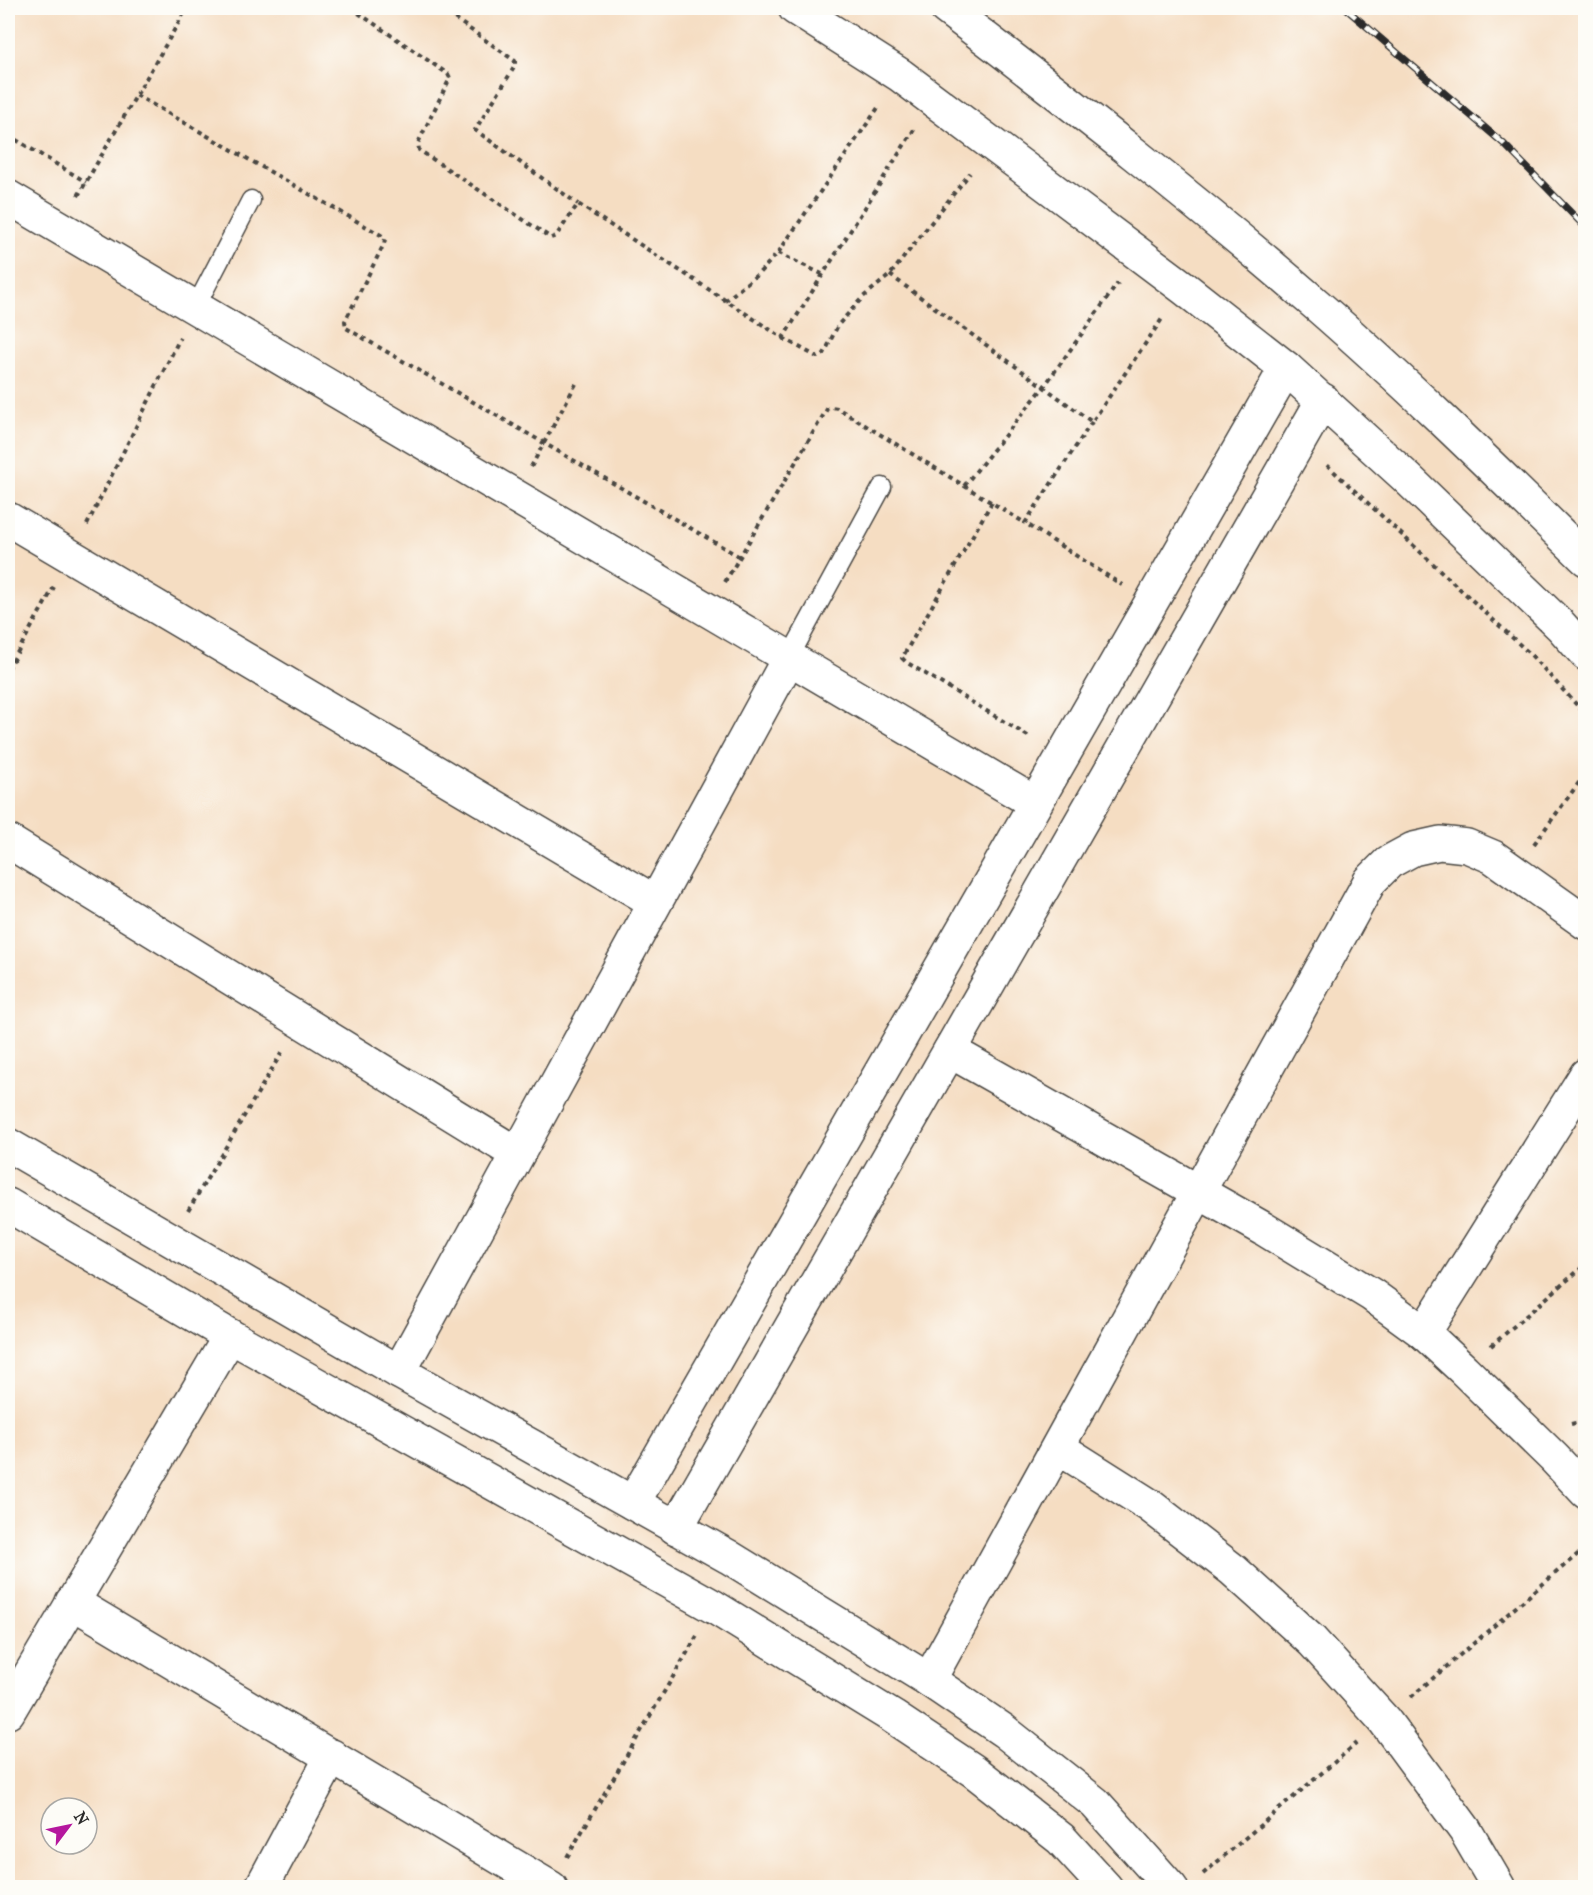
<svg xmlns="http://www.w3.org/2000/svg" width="1593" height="1895" font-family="'IM FELL French Canon',serif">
<rect width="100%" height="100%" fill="#fdfcf7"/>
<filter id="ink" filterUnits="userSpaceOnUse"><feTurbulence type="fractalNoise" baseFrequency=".0167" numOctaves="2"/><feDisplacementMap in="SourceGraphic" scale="12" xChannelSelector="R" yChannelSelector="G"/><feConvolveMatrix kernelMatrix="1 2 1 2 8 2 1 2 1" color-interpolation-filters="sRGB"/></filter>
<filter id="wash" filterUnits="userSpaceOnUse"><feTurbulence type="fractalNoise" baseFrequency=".008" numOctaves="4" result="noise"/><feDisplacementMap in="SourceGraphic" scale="24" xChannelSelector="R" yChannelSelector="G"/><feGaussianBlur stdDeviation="1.35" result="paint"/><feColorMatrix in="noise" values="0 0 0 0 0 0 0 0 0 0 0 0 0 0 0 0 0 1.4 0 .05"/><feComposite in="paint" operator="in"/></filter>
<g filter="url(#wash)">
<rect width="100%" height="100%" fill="#f5ddc2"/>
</g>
<g filter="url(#ink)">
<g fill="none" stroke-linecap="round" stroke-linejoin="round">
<defs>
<g id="service">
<path d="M195,308L251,200"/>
<path d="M789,658L882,487"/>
</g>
<g id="minor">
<path d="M8,197L1035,803"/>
<path d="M8,519L655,902"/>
<path d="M8,841L517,1154"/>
<path d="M950,1051L1264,1229L1372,1295L1424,1333L1464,1370L1554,1458L1586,1492"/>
<path d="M8,1145L399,1372L729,1557L929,1680L1004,1731L1095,1803L1171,1888"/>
<path d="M8,1205L230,1336L714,1607L893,1717L974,1771L1061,1839L1106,1888"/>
<path d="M1424,1333L1586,1075"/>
<path d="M399,1372L789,658"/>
<path d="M1059,1448L1149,1505L1233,1570L1312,1641L1384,1720L1465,1830L1499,1888"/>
<path d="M633,1503L1286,368"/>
<path d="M676,1528L1323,400"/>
<path d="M72,1602L551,1888"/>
<path d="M929,1680L1370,881L1389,862L1413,849L1440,843L1467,846L1493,857L1586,923"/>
<path d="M8,1712L230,1336"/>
<path d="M261,1888L332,1756"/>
</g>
<g id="tertiary">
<path d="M795,8L900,75L1184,288L1286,368L1407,478L1561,626L1586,654"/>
<path d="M946,8C1072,104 1198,202 1318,306C1411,387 1498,473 1586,559"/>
</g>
</defs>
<!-- service casing -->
<use href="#service" stroke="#494642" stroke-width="21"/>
<!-- minor casing -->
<use href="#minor" stroke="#494642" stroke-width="36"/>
<!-- tertiary casing -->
<use href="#tertiary" stroke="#494642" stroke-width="36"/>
<!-- path -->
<g stroke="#494642" stroke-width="4" stroke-dasharray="4.5 4.5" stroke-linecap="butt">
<path d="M351,8L448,74L450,78L418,143L419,150L551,238L556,236L578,204L783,338L915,128"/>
<path d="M440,8L515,61V66L475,130L578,204"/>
<path d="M136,95L381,235L385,239L384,244L345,321L346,328L740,557"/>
<path d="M8,135L86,182"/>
<path d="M78,196L187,8"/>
<path d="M778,253L822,274"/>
<path d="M890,275L1092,422L1164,316"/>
<path d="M725,301L758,274L778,253L880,105"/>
<path d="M783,338L817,357L824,354L838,325L863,297L890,275L970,173"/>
<path d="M1092,422L1025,523L1122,585"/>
<path d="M1327,465L1531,655L1586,715"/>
<path d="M531,467L577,382"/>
<path d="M964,486L1043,388L1118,283"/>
<path d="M992,502L902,658L906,662L1031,738"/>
<path d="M87,525L180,338"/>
<path d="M725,582L827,409L832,407L837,408L1025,523"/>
<path d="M8,669L54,587"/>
<path d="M1534,844L1586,773"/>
<path d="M188,1211L282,1052"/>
<path d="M1491,1346L1586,1264"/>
<path d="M1571,1424L1580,1422L1586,1416"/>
<path d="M1411,1697L1586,1547"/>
<path d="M567,1857L697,1636"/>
<path d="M1203,1874L1357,1743"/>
</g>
<!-- service -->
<use href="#service" stroke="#fff" stroke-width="18"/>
<!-- minor -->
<use href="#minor" stroke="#fff" stroke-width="33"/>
<!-- tertiary -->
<use href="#tertiary" stroke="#fff" stroke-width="33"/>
<defs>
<path id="rail" d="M1345,8L1504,144L1586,228"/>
</defs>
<!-- rail casing -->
<use href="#rail" stroke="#2b2b2b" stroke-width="7"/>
<!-- rail -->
<use href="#rail" stroke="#fdfcf7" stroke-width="4.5" stroke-dasharray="14" stroke-linecap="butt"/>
</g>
</g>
<!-- margin -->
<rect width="1593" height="1895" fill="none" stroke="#fdfcf7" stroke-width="30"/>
<!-- north arrow -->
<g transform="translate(69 1826) rotate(58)"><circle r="28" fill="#fdfcf7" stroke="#a9a8a5" stroke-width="1.5"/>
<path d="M0-4.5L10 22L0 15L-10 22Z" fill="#b5179e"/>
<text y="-9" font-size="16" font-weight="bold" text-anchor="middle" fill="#2b2b2b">N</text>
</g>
</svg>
